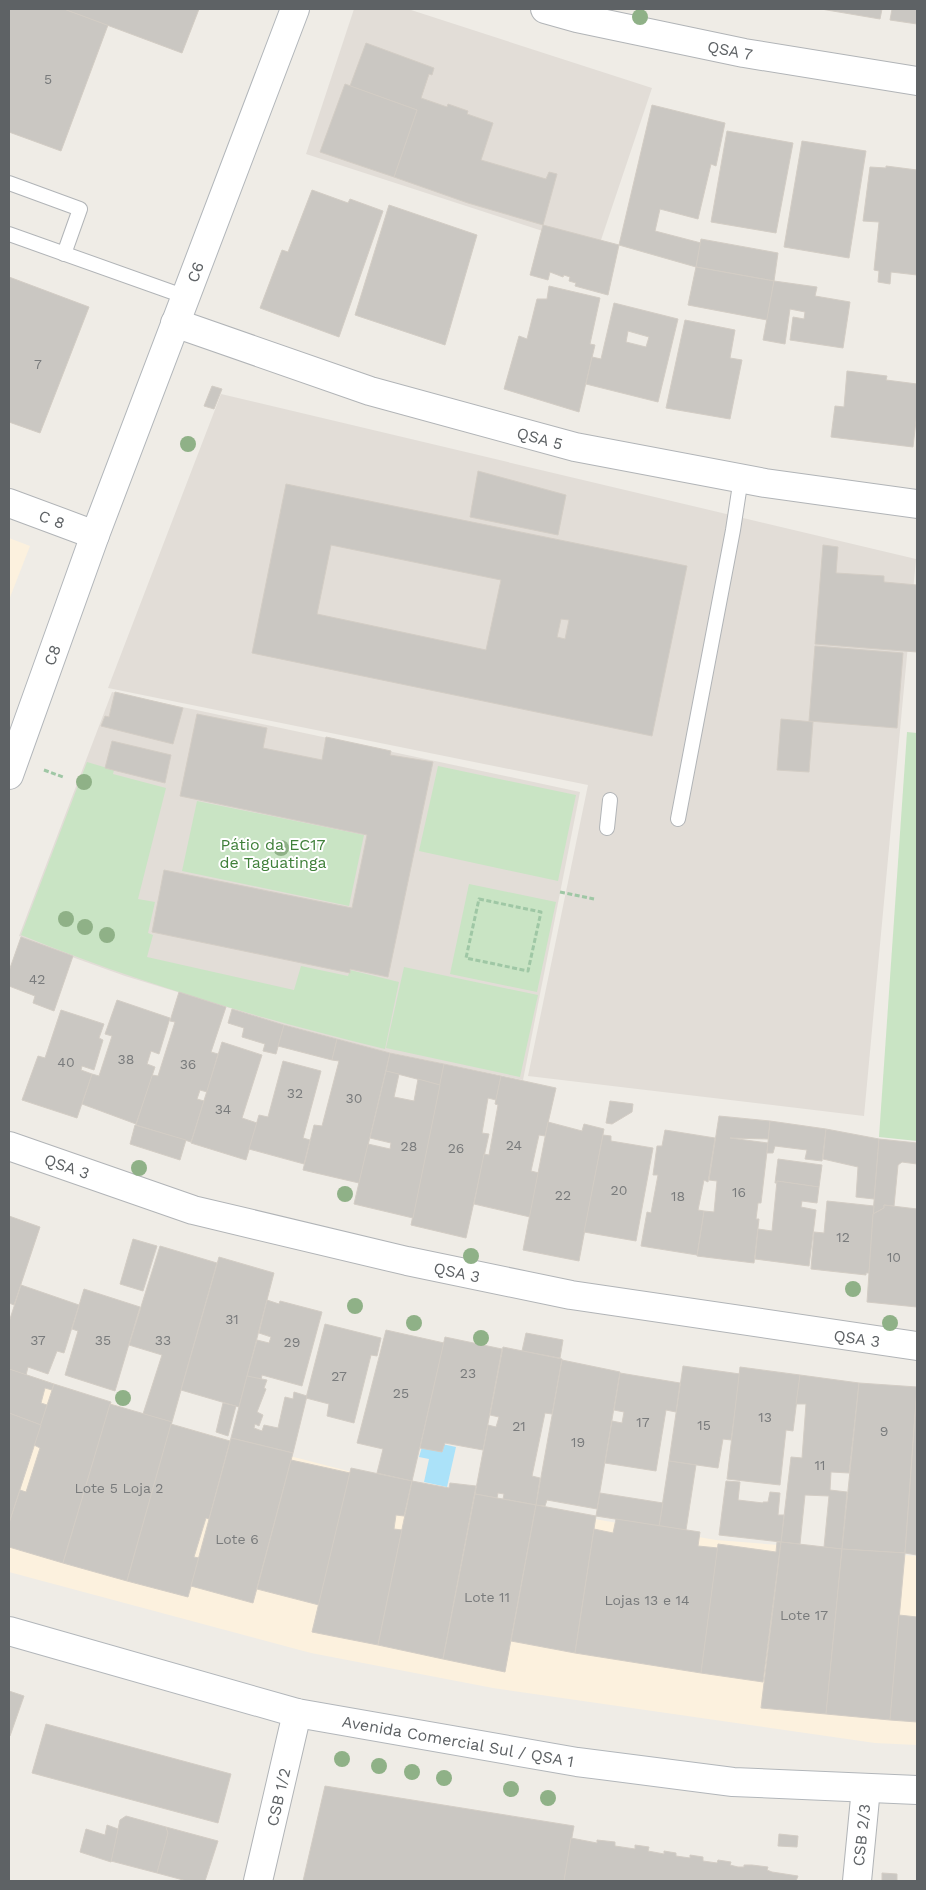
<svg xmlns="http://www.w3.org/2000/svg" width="926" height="1890" font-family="'Work Sans',sans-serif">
<rect width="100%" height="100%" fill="#efece6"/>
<!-- commercial -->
<g fill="#fcf1de">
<path d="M9,538L30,546L9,600Z"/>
<path d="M9,1371L52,1383L171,1424L228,1440L348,1471L411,1485L473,1498L716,1540L917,1556V1745L875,1743L493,1688L311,1653L9,1572Z"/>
</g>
<!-- education -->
<g fill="#e2ddd7">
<path d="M354,9H408L652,88L598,249L306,154Z"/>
<path d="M221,394L916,559L864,1116L528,1076L588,785L108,688Z"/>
<path d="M112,692L580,792L523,1080L387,1052L282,1024L125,976L72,957L19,936Z"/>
</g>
<!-- green -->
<g fill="#c9e4c4">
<path d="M907,732L917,733V1141L879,1137Z"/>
<path d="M87,762L114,770L113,774L166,788L138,899L155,902L148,933L153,935L147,957L294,990L301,966L348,976L350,970L399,982L385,1049C261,1019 138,983 21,935Z"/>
<path d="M438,766L576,795L558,881L419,851Z"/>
<path d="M197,801L364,835L349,906L182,871Z"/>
<path d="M469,884L556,902L537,992L450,974Z"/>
<path d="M404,967L538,995L520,1077L386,1048Z"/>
</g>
<!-- water -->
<path fill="#abe2f9" d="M442,1444L456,1447L447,1487L424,1482L429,1459L419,1457L422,1447Z"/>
<!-- building -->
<g fill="#cac7c2" stroke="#d3cdc5" fill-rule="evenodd">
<path d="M9,9H64L108,25L61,151L9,132Z"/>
<path d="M64,9H199L182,53Z"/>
<path d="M821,9H882L880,19Z"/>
<path d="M892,9H917V24L890,20Z"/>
<path d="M366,43L434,68L432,75L429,74L421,98L447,107L448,104L468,111L467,114L493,123L481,160L546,179L549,172L557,174L543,225L468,203L394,177L417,110L350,86Z"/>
<path d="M345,84L417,110L394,177L320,152Z"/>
<path d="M652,105L725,123L716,166L711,164L698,219L660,209L655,231L701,243L696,267L619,245Z"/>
<path d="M727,131L793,143L776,233L711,222Z"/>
<path d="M802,141L866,151L849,258L784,247Z"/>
<path d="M886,166L917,170V275L891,272L890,284L878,282L879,271L874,270L879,222L863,221L870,167L886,168Z"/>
<path d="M312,190L348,203L350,199L383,211L339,337L260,308L282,250L288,252Z"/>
<path d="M389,205L477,235L445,345L355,315Z"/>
<path d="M543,225L619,245L608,295L575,286L576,283L569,281L570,277L564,275L563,277L550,272L548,280L530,275Z"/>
<path d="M701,239L778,253L774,281L696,267Z"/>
<path d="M696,267L774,281L767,320L688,305Z"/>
<path d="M9,277L89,307L40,433L9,422Z"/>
<path d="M774,281L817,287L815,296L850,302L843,348L790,340L793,317L804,319L805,312L790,309L785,344L763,340Z"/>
<path d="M549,286L600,298L590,344L595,345L579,412L504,389L519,336L527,339L537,299H547Z"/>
<path d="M614,303L678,319L658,402L586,384L592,357L601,359ZM628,331L649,337L646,347L626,342Z"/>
<path d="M685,320L735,330L730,358L742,360L730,419L666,408Z"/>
<path d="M847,371L887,376L886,380L917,384V412L913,447L831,437L835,406L844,407Z"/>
<path d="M212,386L222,389L214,409L204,406Z"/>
<path d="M478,471L566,495L558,535L470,517Z"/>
<path d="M286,484L687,566L652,736L252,653ZM331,545L501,580L486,650L317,614ZM561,619L569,620L565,639L557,637Z"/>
<path d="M823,545L838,547L836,573L884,576V582L917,585V652L815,644Z"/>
<path d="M815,646L903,653L897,728L809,721Z"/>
<path d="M115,692L183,708L173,744L101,726L105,716L109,717Z"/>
<path d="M197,714L267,728L263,748L322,760L326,737L391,751L390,755L433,762L388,977L350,969V973L152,932L164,870L352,908L367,835L180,796Z"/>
<path d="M781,719L813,722L809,772L777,770Z"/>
<path d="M112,741L171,755L165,783L105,768Z"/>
<path d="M21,937L73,956L54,1011L33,1003L35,996L9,986V971Z"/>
<path d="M179,992L226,1007L211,1052L218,1054L207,1092L200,1090L197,1099L204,1101L191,1142L136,1125L152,1075L158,1076L175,1022L170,1021Z"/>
<path d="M117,1000L170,1018L159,1054L151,1051L147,1064L155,1067L136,1124L82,1104L92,1074L99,1076L112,1036L105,1034Z"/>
<path d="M232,1009L284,1025L276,1054L263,1051L265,1044L242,1037L244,1028L228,1023Z"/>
<path d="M61,1010L104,1024L99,1038L103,1040L94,1070L82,1066L81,1070L92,1074L77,1118L22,1100L38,1056L45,1058Z"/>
<path d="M284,1025L337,1039L332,1060L278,1046Z"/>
<path d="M337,1039L390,1053L359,1183L303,1170L314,1125L322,1126L339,1061L332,1060Z"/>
<path d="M222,1042L262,1055L242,1118L257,1123L246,1160L191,1143Z"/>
<path d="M390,1053L444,1064L440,1085L386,1071Z"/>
<path d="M283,1061L321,1071L303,1138L310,1140L304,1164L249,1149L259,1115L268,1117Z"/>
<path d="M444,1064L501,1076L496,1100L488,1098L482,1133L489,1134L466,1238L411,1225Z"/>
<path d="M386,1071L399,1074L394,1097L414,1101L418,1079L440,1085L413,1218L354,1204L368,1144L390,1149L391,1143L370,1138Z"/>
<path d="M501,1076L556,1088L545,1136L539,1135L531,1171L539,1173L530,1217L474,1204L484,1154L489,1155L498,1105L495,1104Z"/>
<path d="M610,1101L633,1104L632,1112L612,1124L606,1123Z"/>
<path d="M719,1116L770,1121L768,1139L730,1138L768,1143L761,1203H758L756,1219H759L754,1263L697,1256L704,1211L714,1212L717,1181L709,1180Z"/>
<path d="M770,1121L826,1129L822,1161L805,1159L807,1150L775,1146L773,1153H767Z"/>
<path d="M548,1122L582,1131L584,1124L604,1129L579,1261L523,1250Z"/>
<path d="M135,1125L186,1140L180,1160L130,1144Z"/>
<path d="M826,1129L879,1139L874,1199L856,1197L858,1167L823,1159Z"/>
<path d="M665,1130L715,1138L708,1182L704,1180L698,1210L704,1211L697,1255L641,1246L647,1212L651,1213L658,1175H653L657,1146H662Z"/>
<path d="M603,1135L611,1136V1141L653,1148L636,1241L584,1232Z"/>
<path d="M879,1139L917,1143V1164L902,1162L898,1165L894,1206L884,1205V1208L873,1214Z"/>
<path d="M778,1159L822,1165L819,1187L777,1181V1183H775Z"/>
<path d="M777,1181L819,1187L817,1203L802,1201L801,1207L816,1210L809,1266L755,1259L758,1229L772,1231Z"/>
<path d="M827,1201L874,1206L869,1273H866V1275L811,1269L814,1232L824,1233Z"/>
<path d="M884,1205L917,1209V1307L867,1302L873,1214L884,1208Z"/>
<path d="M9,1216L40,1227L14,1305L9,1303Z"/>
<path d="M133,1239L157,1246L143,1291L120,1284Z"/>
<path d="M160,1246L217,1263L172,1422L143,1414L162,1355L129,1345Z"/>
<path d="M219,1257L274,1273L239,1407L181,1390Z"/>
<path d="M21,1285L79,1305L64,1353L57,1351L48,1374L28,1367L26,1375L9,1369V1322Z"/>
<path d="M84,1289L140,1307L115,1391L65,1375L78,1331L72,1329Z"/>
<path d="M267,1300L279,1304L280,1301L322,1312L302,1386L262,1375L261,1380L247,1376L257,1340L269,1343L271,1337L259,1333Z"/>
<path d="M325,1324L381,1338L377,1356L371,1355L354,1423L327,1416L329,1404L306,1398Z"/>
<path d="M386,1330L444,1343L412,1481L377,1473L383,1449L357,1443Z"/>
<path d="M526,1333L563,1340L560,1358L522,1351Z"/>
<path d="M445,1337L502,1349L483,1450L445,1443L442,1452L420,1448Z"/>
<path d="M503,1347L562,1359L552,1414L545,1413L532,1476L540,1478L536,1505L503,1499L504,1494L498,1493L497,1498L475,1494L488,1425L496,1427L499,1417L490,1415Z"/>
<path d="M562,1360L620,1372L597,1509L547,1500L545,1506L536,1505Z"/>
<path d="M683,1366L740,1374L731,1440L723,1439L718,1468L669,1461Z"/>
<path d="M740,1367L800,1375L793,1431L786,1430L780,1485L727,1479Z"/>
<path d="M9,1369L54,1384L52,1390L45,1388L41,1403L47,1405L41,1425L9,1413Z"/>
<path d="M620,1373L680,1383L676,1412L666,1410L656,1471L605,1463L612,1421L622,1423L624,1412L614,1410Z"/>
<path d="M800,1375L859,1383L849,1473L831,1472L830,1490L847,1492L842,1549L824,1547L829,1496L805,1495L800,1544L781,1542L791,1457L802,1458L806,1404H796Z"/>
<path d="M247,1376L267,1380L264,1388L266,1389L257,1412L263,1415L259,1426L255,1424L254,1428L262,1431L264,1425L278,1428L285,1397L293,1399L294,1392L307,1396L293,1453L231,1438Z"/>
<path d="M859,1383L917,1387L905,1553L842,1549Z"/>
<path d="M54,1384L111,1402L63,1563L9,1547V1523L20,1490L26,1492L40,1448L34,1445Z"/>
<path d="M917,1389V1555L905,1553Z"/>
<path d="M223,1403L236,1406L228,1436L216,1432Z"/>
<path d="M110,1404L172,1422L127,1581L63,1563Z"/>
<path d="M9,1413L41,1425L9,1523Z"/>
<path d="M171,1424L230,1441L209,1519L206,1518L194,1557L199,1558L188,1597L127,1581Z"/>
<path d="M231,1438L293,1453L253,1603L191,1586Z"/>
<path d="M291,1460L350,1473L319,1605L257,1589Z"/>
<path d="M669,1461L696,1465L686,1530L659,1526Z"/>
<path d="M351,1468L412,1481L404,1516L396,1515L394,1529L402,1530L378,1645L312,1632Z"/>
<path d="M412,1481L449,1488L450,1483L476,1486L443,1659L378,1645Z"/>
<path d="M726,1481L740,1482L738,1500L763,1503V1502H768L770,1492L780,1493L778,1515H784L781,1542L719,1535Z"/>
<path d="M600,1493L663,1503L659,1526L596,1516Z"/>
<path d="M475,1494L536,1505L505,1672L443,1659Z"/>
<path d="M536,1505L596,1516L575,1653L511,1641Z"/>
<path d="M616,1519L700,1532L698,1546L718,1548L701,1673L575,1653L594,1529L613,1533Z"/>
<path d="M777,1542H781L763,1682L701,1673L718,1544L776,1552Z"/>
<path d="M781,1542L842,1549L826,1714L761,1708Z"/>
<path d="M842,1549L905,1553L890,1720L826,1714Z"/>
<path d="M899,1615L917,1617V1722L890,1720Z"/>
<path d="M9,1691L24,1696L10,1736L9,1735Z"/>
<path d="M46,1724L231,1774L218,1823L32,1773Z"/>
<path d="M325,1786L574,1826L564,1881H303Z"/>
<path d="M126,1816L166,1827L168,1833L157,1873L111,1861L120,1820Z"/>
<path d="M107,1825L118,1829L111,1862L80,1852L86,1829L105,1835Z"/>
<path d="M166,1827L218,1841L205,1881H187L157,1873L168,1833Z"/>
<path d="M779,1834L798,1836L797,1847L778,1846Z"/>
<path d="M571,1838L597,1843V1840L615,1842V1846L635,1849V1845L649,1847L648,1851L664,1854V1851L676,1853V1856L690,1858V1855L703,1857V1861L717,1863L718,1860L731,1862L730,1865L738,1867H744V1865H752L768,1867L767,1870L772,1872L798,1876L796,1881H564Z"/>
<path d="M882,1873L897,1874V1881H900H879H882Z"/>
</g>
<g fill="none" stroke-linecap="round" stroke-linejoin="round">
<defs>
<g id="service">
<path d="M9,183L80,209L64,254"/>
<path d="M9,234L186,297"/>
<path d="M678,819L733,530L741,478"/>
<path d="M607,828L610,800"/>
</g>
<g id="minor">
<path d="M545,9L577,18L744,53L917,81"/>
<path d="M175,323L370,391L575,447L765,483L917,504"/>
<path d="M9,503L95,535"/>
<path d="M9,1146L193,1210L407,1261L571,1295L917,1346"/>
<path d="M258,1881L297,1713"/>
<path d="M857,1881L866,1788"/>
</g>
<g id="secondary">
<path d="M9,775L95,535L295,9"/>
<path d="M9,1631L297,1713L577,1762L733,1782L917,1790"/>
</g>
</defs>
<!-- service casing -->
<use href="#service" stroke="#b1b4b7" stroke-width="16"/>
<!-- minor casing -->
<use href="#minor" stroke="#b1b4b7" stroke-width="30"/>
<!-- secondary casing -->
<use href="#secondary" stroke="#b2b6ba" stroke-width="30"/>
<!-- path -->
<g stroke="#9fc7a5" stroke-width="3" stroke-dasharray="5 2.5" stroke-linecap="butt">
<path d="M44,770L63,777"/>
<path d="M560,892L594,899"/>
<path d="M479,899L541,912L528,971L466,958Z"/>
</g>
<!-- service -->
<use href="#service" stroke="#fff" stroke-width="14"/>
<!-- minor -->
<use href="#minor" stroke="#fff" stroke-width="28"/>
<!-- secondary -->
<use href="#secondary" stroke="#fff" stroke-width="28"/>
</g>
<!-- trees -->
<g fill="#8fb187">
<circle cx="640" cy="17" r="8"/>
<circle cx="188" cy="444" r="8"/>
<circle cx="84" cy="782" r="8"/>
<circle cx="281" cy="848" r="8"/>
<circle cx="66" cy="919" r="8"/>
<circle cx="85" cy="927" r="8"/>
<circle cx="107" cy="935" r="8"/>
<circle cx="139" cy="1168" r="8"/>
<circle cx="345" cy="1194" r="8"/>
<circle cx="471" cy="1256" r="8"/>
<circle cx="853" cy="1289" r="8"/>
<circle cx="355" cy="1306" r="8"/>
<circle cx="414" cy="1323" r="8"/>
<circle cx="890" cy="1323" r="8"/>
<circle cx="481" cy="1338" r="8"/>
<circle cx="123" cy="1398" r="8"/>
<circle cx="342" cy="1759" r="8"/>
<circle cx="379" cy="1766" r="8"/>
<circle cx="412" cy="1772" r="8"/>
<circle cx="444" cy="1778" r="8"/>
<circle cx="511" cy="1789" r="8"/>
<circle cx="548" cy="1798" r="8"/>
</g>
<g text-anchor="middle" stroke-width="4" stroke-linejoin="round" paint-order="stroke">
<!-- number labels -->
<g font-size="14" fill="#797b7c">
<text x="48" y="84">5</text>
<text x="38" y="369">7</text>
<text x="37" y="984">42</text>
<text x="126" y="1064">38</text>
<text x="66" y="1067">40</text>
<text x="188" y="1069">36</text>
<text x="295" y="1098">32</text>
<text x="354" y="1103">30</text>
<text x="223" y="1114">34</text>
<text x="514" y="1150">24</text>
<text x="409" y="1151">28</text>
<text x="456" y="1153">26</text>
<text x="619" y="1195">20</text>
<text x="739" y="1197">16</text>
<text x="563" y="1200">22</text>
<text x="678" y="1201">18</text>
<text x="843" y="1242">12</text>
<text x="894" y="1262">10</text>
<text x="232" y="1324">31</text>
<text x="38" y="1345">37</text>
<text x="103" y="1345">35</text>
<text x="163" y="1345">33</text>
<text x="292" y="1347">29</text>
<text x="468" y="1378">23</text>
<text x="339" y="1381">27</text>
<text x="401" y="1398">25</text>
<text x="765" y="1422">13</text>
<text x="643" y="1427">17</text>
<text x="704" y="1430">15</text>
<text x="519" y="1431">21</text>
<text x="884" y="1436">9</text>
<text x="578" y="1447">19</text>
<text x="820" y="1470">11</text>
<text x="119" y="1493">Lote 5 Loja 2</text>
<text x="237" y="1544">Lote 6</text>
<text x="487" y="1602">Lote 11</text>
<text x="647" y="1605">Lojas 13 e 14</text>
<text x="804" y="1620">Lote 17</text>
</g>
<!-- street labels -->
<g font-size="16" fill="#5e6265" stroke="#fff">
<text transform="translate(730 50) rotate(11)" y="6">QSA 7</text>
<text transform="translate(195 272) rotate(-69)" y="6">C6</text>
<text transform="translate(540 438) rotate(15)" y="6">QSA 5</text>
<text transform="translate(52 519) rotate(21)" y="6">C 8</text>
<text transform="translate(52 655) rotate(-70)" y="6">C8</text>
<text transform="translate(67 1166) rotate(19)" y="6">QSA 3</text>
<text transform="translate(457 1272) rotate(12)" y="6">QSA 3</text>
<text transform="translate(857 1338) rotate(8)" y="6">QSA 3</text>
<text transform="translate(458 1741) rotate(10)" y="6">Avenida Comercial Sul / QSA 1</text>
<text transform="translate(278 1797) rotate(-77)" y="6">CSB 1/2</text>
<text transform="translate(861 1835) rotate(-84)" y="6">CSB 2/3</text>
</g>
<!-- park labels -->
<g font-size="16" fill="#40803a" stroke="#fff">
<text x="273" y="850">Pátio da EC17<tspan x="273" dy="18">de Taguatinga</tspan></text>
</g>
</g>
<!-- border -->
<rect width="926" height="1890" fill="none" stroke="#5e6265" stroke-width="20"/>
</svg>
